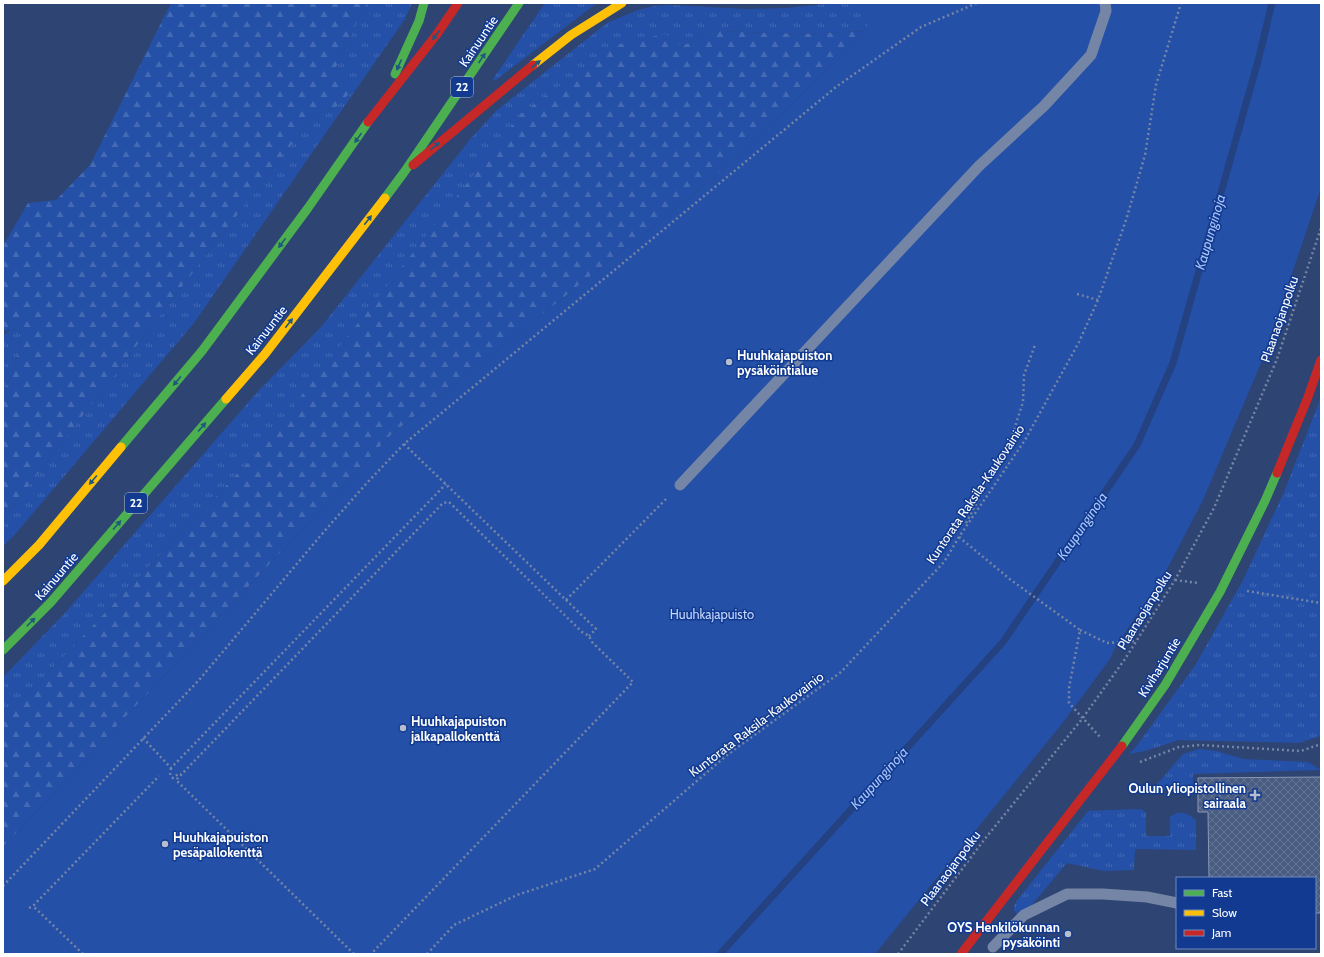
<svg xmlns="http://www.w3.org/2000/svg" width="1324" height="957" font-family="Cabin,sans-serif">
<defs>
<pattern id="grass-tufts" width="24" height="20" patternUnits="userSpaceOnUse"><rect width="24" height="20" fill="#2450a7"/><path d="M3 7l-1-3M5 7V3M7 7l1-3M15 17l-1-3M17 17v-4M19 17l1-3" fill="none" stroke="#456ab4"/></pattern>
<pattern id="forest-firs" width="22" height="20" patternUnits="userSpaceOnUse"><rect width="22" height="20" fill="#2450a7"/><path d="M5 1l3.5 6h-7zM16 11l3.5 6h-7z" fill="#456ab4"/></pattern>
<pattern id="building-cross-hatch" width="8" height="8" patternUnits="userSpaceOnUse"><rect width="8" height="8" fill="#495c81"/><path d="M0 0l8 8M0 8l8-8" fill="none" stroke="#647494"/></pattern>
</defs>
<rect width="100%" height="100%" fill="#2e4473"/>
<!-- grass -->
<g fill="url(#grass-tufts)">
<path d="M366,3H412L405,19L194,323L17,532L3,546V519L315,114L334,109L335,69Z"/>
<path d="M545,3H597L496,80L493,81V79Z"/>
<path d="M835,3H958L919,22L867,31L799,34L720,31L681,46L256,454L3,720V677L64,614L260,389L321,327L472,137L497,110L607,23L638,10L654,6L668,5L748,9L786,8Z"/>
<path d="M18,329L21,337L20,348L8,384L3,389V336L8,331Z"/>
<path d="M1321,397V736L1299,743L1179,740L1145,751L1129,754L1136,747L1196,664L1243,580L1284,492Z"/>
<path d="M1199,749L1217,751L1243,759L1308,762L1321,770L1193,774V787L1152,790L1183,754Z"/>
<path d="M1137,809L1143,810L1146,813V836H1170V817C1181,809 1186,813 1196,820V850L1135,849L1134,870L1104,871L1067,863L1024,914H1017C1013,910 1013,908 1016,902L1088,811Z"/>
</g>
<!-- forest -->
<g fill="url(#forest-firs)">
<path d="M171,3H366L335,69L350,93L334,109L315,114L3,519V389L8,384L20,348L21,337L18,329L3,331V246L28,203L56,200L90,165Z"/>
<path d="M720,31L799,34L868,31L715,177L392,434L3,847V720L256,454L521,114L615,45L665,34L681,46Z"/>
</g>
<!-- green -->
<path fill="#2450a7" d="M863,3H1321V188L1264,356L1203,500L1165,573L1116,646L1110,659L1061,725L875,954H3V847L392,434L715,177L868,31Z"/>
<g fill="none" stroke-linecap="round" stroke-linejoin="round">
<!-- stream -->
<path stroke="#244282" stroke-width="7" d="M720,954L1003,642L1137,445L1173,363L1258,61L1272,3"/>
</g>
<!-- building -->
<path fill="url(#building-cross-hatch)" stroke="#8a98b4" d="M1321,777V913H1315V878H1209L1208,812H1198V778Z"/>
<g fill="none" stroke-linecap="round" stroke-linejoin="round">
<!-- path -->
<g stroke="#7585a6" stroke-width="2.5" stroke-dasharray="2 3" stroke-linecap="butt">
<path d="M1077,294L1098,300"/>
<path d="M404,444L566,600L668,497"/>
<path d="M966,523L1012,436L1023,402L1024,375L1035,345"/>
<path d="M959,537L1011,580L1080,630L1069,688V703L1100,737"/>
<path d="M1175,580L1198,583"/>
<path d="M1247,591L1321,603"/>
<path d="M566,600L596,629L589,636"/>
<path d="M1080,630L1107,643L1136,641"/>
<path d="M143,738L171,768L446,484"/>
<path d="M1140,762L1179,747L1200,745L1301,751L1321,744"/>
<path d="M171,768L170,775L173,778L178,774H181"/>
<path d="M3,886L199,680L322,534L365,485L404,444L836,87L921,27L977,3"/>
<path d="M29,908L33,906"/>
<path d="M83,954L33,906L159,776"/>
<path d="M354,954L176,780L443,503L449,502L582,632L589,636L592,642L633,682L371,954"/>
<path d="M427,954L454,925L517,895L595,869L727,755L841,672L944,562L959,537L1025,440L1079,342L1098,300L1127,217L1145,155L1156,85L1181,3"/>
<path d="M898,954L984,840L1082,719L1125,659L1175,580L1214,508L1277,359L1321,228"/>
</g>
<!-- lane -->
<g stroke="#7585a6" stroke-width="11">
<path d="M680,485L979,166L1044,106L1091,55L1106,11L1105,3"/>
<path d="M993,947L1024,915L1067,894H1103L1147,897L1177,903"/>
</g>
<!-- fast -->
<g stroke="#4caf50" stroke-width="9">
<path d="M395,74L419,21L424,3"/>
<path d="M385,198L405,171L519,3"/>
<path d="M121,447L202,351L308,208L368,122"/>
<path d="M3,650L51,602L226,399"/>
<path d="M1122,746L1165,685L1220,592L1265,501L1277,473"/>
</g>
<!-- slow -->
<g stroke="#ffc107" stroke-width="9">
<path d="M533,65L571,35L622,3"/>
<path d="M226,399L265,354L385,198"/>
<path d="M3,581L39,545L121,447"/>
</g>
<!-- jam -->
<g stroke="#c62828" stroke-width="9">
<path d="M368,122L437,34L458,3"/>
<path d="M413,165L533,65"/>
<path d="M1277,473L1308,397L1321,360"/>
<path d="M961,954L1122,746"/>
</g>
</g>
<!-- one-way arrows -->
<defs><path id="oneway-solid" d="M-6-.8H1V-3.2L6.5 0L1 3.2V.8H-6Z"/></defs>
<g fill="#205780">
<use href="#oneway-solid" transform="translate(436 35) rotate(127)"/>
<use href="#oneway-solid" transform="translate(482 58) rotate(-56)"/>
<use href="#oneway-solid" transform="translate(536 64) rotate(-39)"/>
<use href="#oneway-solid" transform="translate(399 65) rotate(114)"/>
<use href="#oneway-solid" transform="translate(358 138) rotate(125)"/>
<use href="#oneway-solid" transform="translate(435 146) rotate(-40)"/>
<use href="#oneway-solid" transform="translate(368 220) rotate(-52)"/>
<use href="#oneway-solid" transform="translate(282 243) rotate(127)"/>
<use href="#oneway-solid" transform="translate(289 323) rotate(-52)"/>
<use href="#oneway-solid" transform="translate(177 381) rotate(130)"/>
<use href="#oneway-solid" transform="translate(202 427) rotate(-49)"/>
<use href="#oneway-solid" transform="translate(93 480) rotate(130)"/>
<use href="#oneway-solid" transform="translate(117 525) rotate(-49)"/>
<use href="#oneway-solid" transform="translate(31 622) rotate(-45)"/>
</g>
<!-- markers -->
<g fill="#b6bece" stroke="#113a90" stroke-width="1.5">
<circle cx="729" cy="362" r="4"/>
<circle cx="403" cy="728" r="4"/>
<path d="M1253 789h4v4h4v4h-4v4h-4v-4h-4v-4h4z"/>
<circle cx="165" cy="844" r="4"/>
<circle cx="1068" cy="934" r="4"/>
</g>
<g text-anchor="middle" stroke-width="3" stroke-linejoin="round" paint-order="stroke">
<!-- shield labels -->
<g fill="#113a90" stroke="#b8c4de" stroke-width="1">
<rect x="451" y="77" width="22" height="20" rx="3"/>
<rect x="125" y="493" width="22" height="20" rx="3"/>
</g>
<g font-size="12" font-weight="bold" fill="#fff">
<text x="462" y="91">22</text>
<text x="136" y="507">22</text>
</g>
<!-- street labels -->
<g font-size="13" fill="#fff" stroke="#113a90">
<text transform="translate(478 41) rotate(-56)" y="5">Kainuuntie</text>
<text transform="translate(1279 319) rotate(-71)" y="5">Plaanaojanpolku</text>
<text transform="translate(266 330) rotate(-52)" y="5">Kainuuntie</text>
<text transform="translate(975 494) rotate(-56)" y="5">Kuntorata Raksila-Kaukovainio</text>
<text transform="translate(56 576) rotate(-49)" y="5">Kainuuntie</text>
<text transform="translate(1144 610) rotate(-58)" y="5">Plaanaojanpolku</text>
<text transform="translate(1159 667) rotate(-58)" y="5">Kiviharjuntie</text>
<text transform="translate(756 724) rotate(-37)" y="5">Kuntorata Raksila-Kaukovainio</text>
<text transform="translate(950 868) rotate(-53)" y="5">Plaanaojanpolku</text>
</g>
<!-- poi labels -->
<g font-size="13" font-weight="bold" fill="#fff" stroke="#113a90" text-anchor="start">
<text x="737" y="360">Huuhkajapuiston<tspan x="737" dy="15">pysäköintialue</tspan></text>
<text x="411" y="726">Huuhkajapuiston<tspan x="411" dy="15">jalkapallokenttä</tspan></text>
<text x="1246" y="793" text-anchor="end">Oulun yliopistollinen<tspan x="1246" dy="15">sairaala</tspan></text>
<text x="173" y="842">Huuhkajapuiston<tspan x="173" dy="15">pesäpallokenttä</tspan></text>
<text x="1060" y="932" text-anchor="end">OYS Henkilökunnan<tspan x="1060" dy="15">pysäköinti</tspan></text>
</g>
<!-- park labels -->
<g font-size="13" fill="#c3d7fd" stroke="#113a90">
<text x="712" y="619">Huuhkajapuisto</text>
</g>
<!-- water labels -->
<g font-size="14" font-style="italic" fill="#a8c4f9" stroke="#113a90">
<text transform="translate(1210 232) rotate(-74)" y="5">Kaupunginoja</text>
<text transform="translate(1082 526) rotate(-56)" y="5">Kaupunginoja</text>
<text transform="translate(879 778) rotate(-48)" y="5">Kaupunginoja</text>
</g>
</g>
<!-- border -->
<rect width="1324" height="957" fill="none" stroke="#ffffff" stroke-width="8"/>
<!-- legend -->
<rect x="1176" y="877" width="140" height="72" fill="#113a90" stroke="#7089bc"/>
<rect x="1184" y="890" width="20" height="6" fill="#4caf50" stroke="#7089bc"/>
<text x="1212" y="897" font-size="12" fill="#ffffff">Fast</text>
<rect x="1184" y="910" width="20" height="6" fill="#ffc107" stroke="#7089bc"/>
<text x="1212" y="917" font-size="12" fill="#ffffff">Slow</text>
<rect x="1184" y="930" width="20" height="6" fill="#c62828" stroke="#7089bc"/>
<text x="1212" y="937" font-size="12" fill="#ffffff">Jam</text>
</svg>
